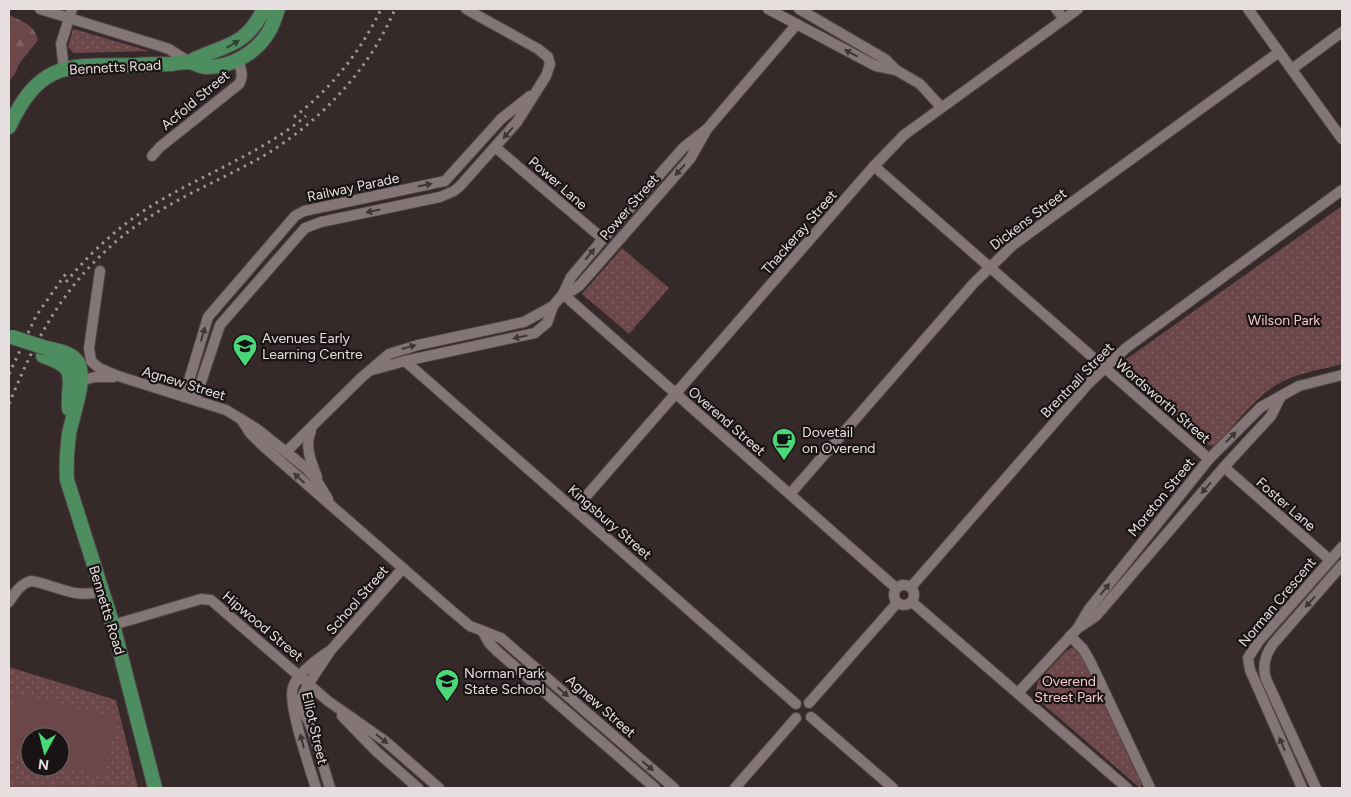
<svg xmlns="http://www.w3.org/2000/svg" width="1351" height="797" font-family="Figtree,sans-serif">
<defs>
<pattern id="grass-dots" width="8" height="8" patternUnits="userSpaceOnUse" patternTransform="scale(1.25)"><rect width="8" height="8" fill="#6c474a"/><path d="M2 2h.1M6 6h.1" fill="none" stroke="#816164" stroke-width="1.8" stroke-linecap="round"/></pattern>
<pattern id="forest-firs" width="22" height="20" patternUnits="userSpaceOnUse" patternTransform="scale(1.25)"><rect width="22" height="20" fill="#6c474a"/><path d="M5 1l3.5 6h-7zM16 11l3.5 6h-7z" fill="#816164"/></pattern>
</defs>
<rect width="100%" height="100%" fill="#35292a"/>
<!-- grass -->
<g fill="url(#grass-dots)" fill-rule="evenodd">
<path d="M73,29H74L149,51L74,53L68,47Z"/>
<path d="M1342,206V364C1321,370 1295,373 1276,385C1252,400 1234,426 1215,446L1208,445L1125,372V360Z"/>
<path d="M622,248L669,288L629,334L582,294Z"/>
<path d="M1073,647L1077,648L1087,664L1142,784L1140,788L1035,697L1038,681L1066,651Z"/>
<path d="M9,667L116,700L138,788H9ZM30,737H60V767H30Z"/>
</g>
<!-- forest -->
<path fill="url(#forest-firs)" d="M9,15C23,22 34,24 38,40L19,64L15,74L9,81Z"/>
<!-- garden -->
<path fill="#6c474a" d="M16,693L117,718L103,776L60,766V737H30V758L9,753V722Z"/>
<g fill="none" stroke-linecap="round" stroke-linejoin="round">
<defs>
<g id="minor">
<path d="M40,9L163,47L169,49L189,62"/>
<path d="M768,9L876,66L896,70"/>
<path d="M799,9L885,59L896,70L920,84L941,107"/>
<path d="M1056,9L1064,19"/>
<path d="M1248,9L1342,139"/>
<path d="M64,69L61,44L72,9"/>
<path d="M1292,69L1342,32"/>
<path d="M495,147L603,239"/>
<path d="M152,156L160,147L239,84C244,76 241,69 238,60"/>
<path d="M874,166L1209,459"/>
<path d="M100,271L89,348L91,361L99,368L118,376L226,410L257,429L306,468L315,478L328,499"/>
<path d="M563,294L896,588"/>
<path d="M563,294L573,290L580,285L690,159L707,129L797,24"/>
<path d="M405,361L796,704"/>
<path d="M372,370L405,361L535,333L547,323L553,306"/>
<path d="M80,381L95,377H114"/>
<path d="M184,397L208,317L295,216L304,211L445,181L501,119L530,96"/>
<path d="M195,400L220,325L305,228L321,222L440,197L454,191L460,186L517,122L546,76L550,64L548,57L538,49L466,9"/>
<path d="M241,419L250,433L263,446L452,611L470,626L501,638L674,788"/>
<path d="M311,431C304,446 311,461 317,477"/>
<path d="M287,451L361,378L389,354L418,345L524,322L553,306L563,294L571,277L603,239L683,148L707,129"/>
<path d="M1224,467L1330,560"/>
<path d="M790,494L973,284L1013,245L1279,52"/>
<path d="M575,509L874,166L904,135L1078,9"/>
<circle cx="904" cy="595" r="10"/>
<path d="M911,587L1088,384L1126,348L1342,190"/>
<path d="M9,602C15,593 20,584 31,581C57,585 75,600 102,591"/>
<path d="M912,602L1127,788"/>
<path d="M113,625L201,599L211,600L328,701L385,741L439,788"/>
<path d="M1080,627L1096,616L1224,467L1271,416L1281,396"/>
<path d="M483,632L489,643L498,652L655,788"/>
<path d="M1070,636L1083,649L1091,663L1150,788"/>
<path d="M1018,693L1077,629L1089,609L1209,459L1261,407L1299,386L1342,375"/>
<path d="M809,703L897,603"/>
<path d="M342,716L376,751L418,788"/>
<path d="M811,717L893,788"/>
<path d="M316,788C310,769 287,703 293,687C298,673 316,660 328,652"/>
<path d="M330,788L314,735L308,720L301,709L302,697L309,683L331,650L403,568"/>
<path d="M735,788L796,718"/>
<path d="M1302,788L1250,670L1248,658L1259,641L1342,547"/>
<path d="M1316,788L1266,679C1262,666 1265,655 1273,644L1342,565"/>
</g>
<g id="major">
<path d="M189,62C224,44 244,49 264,9"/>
<path d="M9,127C41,59 69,66 137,65C148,64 159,64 171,64C177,63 184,62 190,62C196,63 201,68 208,67C231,67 256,53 268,33C273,26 275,17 278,9"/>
<path d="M46,348C55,350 68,352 75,359C90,372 72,416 69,434C67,449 66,464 67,480L113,625L155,788"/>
<path d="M43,356C81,369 67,377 69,409"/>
</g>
</defs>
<!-- minor casing -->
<use href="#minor" stroke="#514748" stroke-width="12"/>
<!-- major casing -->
<use href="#major" stroke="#514748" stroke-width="16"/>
<!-- minor -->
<use href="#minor" stroke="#847677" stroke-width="10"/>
<!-- major -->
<use href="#major" stroke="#4d8d60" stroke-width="14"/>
<!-- rail -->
<g stroke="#9d9494" stroke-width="3" stroke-dasharray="2.5 5" stroke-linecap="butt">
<path d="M294,117C331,89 361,51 381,9"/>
<path d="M66,282C95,247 128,218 168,196C214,170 265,150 306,116"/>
<path d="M9,374L36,316L67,272"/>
<path d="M9,404C36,338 63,286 119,239C161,204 213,184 260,158C318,124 369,71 395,9"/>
</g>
<defs>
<path id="major-bridge" d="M12,337L46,348"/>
</defs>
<!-- major-bridge casing -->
<use href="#major-bridge" stroke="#514748" stroke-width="16" stroke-linecap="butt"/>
<!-- major-bridge -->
<use href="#major-bridge" stroke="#4d8d60" stroke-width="14"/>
</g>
<!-- one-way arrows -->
<defs><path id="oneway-solid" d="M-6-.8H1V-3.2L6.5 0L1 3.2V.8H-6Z" transform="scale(1.25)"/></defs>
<use fill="#2e4432" href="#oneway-solid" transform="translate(233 44) rotate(-31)"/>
<g fill="#3e3637">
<use href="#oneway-solid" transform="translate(851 53) rotate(-152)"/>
<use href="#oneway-solid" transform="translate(508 133) rotate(132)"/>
<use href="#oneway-solid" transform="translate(680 170) rotate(131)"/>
<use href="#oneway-solid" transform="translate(425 185) rotate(-11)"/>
<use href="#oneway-solid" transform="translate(373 211) rotate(168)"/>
<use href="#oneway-solid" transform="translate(590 254) rotate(-50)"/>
<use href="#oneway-solid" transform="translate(203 334) rotate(-73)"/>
<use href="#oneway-solid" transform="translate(520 337) rotate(168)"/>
<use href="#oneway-solid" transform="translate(409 347) rotate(-16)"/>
<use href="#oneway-solid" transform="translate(1231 437) rotate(-45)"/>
<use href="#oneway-solid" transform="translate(299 478) rotate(-138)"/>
<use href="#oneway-solid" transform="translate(1206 488) rotate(131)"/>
<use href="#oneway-solid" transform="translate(1105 589) rotate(-51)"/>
<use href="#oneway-solid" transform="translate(1310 602) rotate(132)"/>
<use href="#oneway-solid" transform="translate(563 692) rotate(41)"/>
<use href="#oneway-solid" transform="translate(382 739) rotate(38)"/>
<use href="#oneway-solid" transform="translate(302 741) rotate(-105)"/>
<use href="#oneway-solid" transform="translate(1282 744) rotate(-114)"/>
<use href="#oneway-solid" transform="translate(648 766) rotate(41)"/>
</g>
<!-- icons -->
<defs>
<symbol id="school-pin" viewBox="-11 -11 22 30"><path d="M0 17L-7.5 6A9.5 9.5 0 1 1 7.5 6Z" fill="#4ad778" stroke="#191314"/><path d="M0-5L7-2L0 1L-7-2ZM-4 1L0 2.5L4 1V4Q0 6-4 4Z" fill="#111"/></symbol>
<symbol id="cafe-pin" viewBox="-11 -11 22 30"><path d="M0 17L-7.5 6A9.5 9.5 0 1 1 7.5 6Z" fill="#4ad778" stroke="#191314"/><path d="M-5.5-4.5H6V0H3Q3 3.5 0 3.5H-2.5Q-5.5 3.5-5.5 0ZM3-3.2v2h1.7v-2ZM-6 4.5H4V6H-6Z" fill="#111"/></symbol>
</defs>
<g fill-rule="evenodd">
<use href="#school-pin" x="231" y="332" width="28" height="38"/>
<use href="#cafe-pin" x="770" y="426" width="28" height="38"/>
<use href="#school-pin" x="433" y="667" width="28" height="38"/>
</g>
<g text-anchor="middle" stroke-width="4.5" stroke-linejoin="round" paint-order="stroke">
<!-- street labels -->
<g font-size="14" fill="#e7dfdf" stroke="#191314">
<text transform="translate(115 67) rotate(-3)" y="5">Bennetts Road</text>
<text transform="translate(195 100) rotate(-40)" y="5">Acfold Street</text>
<text transform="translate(558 183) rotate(41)" y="5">Power Lane</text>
<text transform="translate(353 187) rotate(-12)" y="5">Railway Parade</text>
<text transform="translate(629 207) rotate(-49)" y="5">Power Street</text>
<text transform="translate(1028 219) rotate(-37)" y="5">Dickens Street</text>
<text transform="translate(799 232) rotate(-49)" y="5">Thackeray Street</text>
<text transform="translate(1077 380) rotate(-46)" y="5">Brentnall Street</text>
<text transform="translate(184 383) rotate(17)" y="5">Agnew Street</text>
<text transform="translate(1163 401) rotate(41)" y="5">Wordsworth Street</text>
<text transform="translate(727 421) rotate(41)" y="5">Overend Street</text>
<text transform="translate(1161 497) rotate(-51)" y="5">Moreton Street</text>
<text transform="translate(1286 504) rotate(41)" y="5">Foster Lane</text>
<text transform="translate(610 522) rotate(41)" y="5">Kingsbury Street</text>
<text transform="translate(357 600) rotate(-49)" y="5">School Street</text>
<text transform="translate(1277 602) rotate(-50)" y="5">Norman Crescent</text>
<text transform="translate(107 610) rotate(73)" y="5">Bennetts Road</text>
<text transform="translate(263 626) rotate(40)" y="5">Hipwood Street</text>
<text transform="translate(601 706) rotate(41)" y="5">Agnew Street</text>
<text transform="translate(315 728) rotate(77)" y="5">Elliot Street</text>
</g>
<!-- park labels -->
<g font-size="14" fill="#f8c9cc" stroke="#191314">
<text x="1284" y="325">Wilson Park</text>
<text x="1069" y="686">Overend<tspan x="1069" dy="16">Street Park</tspan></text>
</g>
<!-- poi labels -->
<g font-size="14" fill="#e7dfdf" stroke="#191314" text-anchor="start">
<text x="262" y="343">Avenues Early<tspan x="262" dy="16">Learning Centre</tspan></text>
<text x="802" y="437">Dovetail<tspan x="802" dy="16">on Overend</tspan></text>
<text x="464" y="678">Norman Park<tspan x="464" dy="16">State School</tspan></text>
</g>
</g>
<!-- border -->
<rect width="1351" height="797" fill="none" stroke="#e7dfdf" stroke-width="20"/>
<!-- north arrow -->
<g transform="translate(45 752) rotate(187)"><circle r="24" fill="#191314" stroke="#6b6565"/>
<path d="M0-4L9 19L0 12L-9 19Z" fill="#4ad778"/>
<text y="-8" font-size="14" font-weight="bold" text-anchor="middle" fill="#e7dfdf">N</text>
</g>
</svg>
